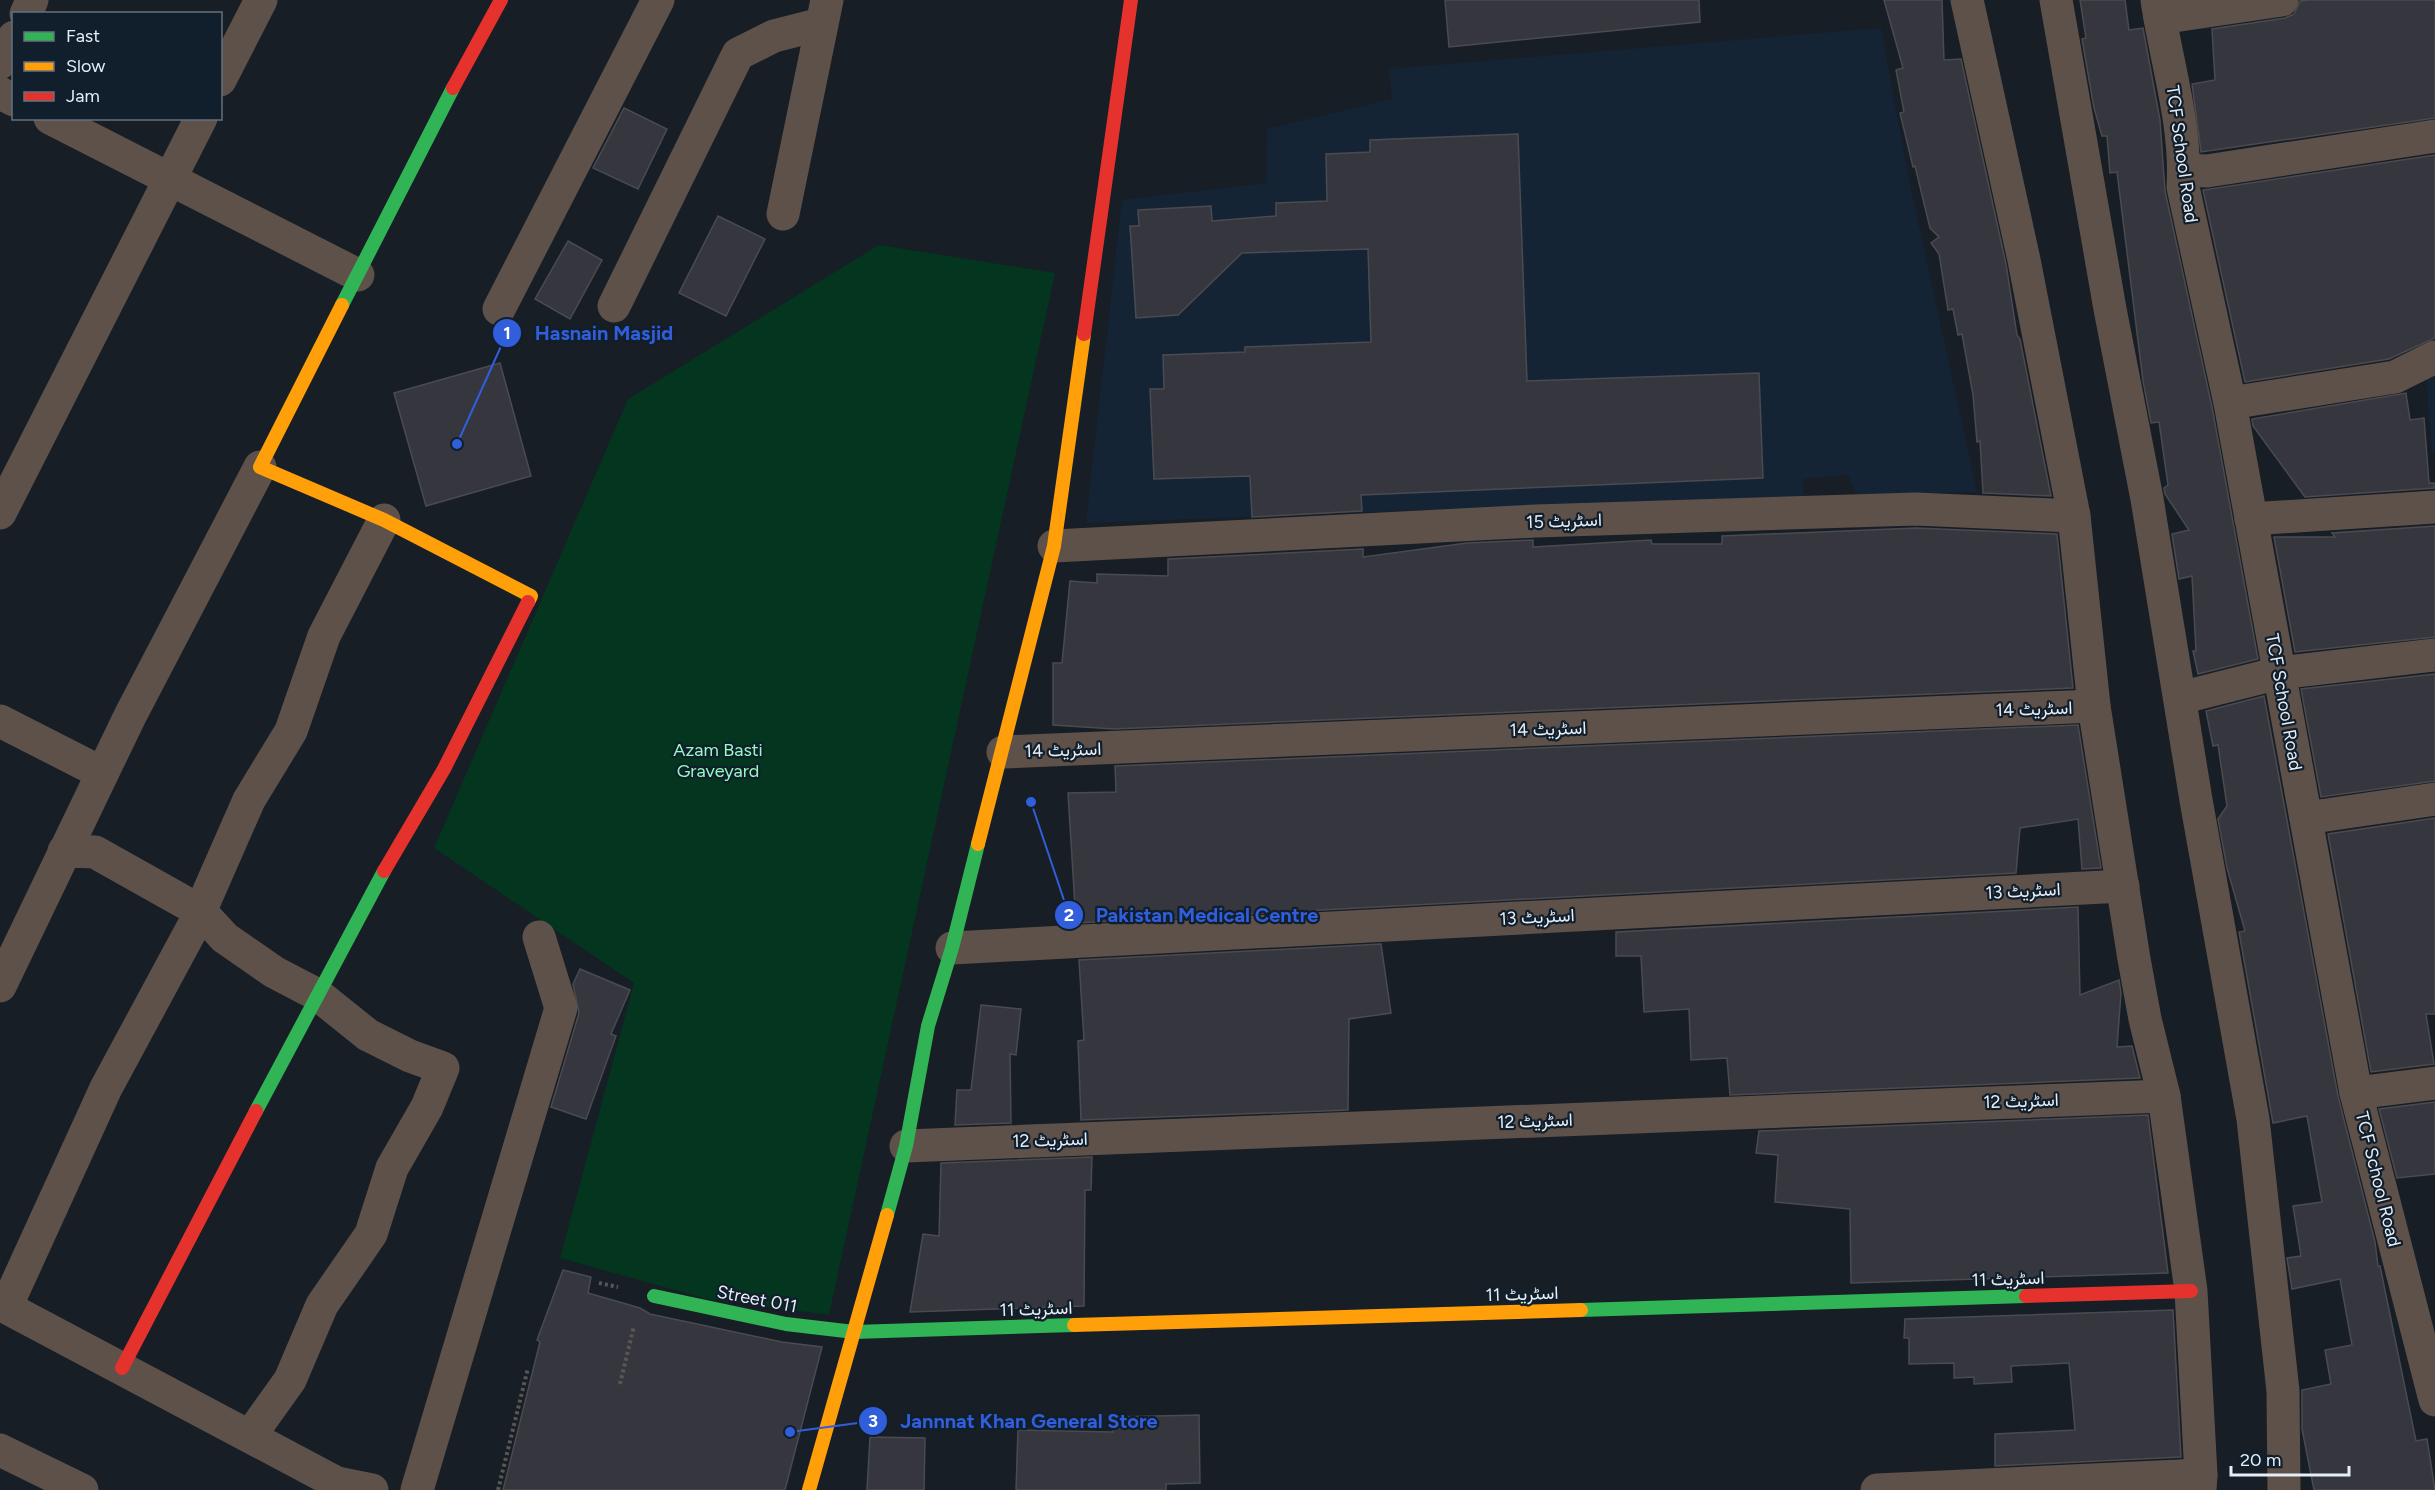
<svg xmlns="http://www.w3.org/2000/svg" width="2435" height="1490" font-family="Figtree,Vazirmatn,sans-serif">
<rect width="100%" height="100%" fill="#171e25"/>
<!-- built -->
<g fill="#142435">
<path d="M1881,28L1908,175L1977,492L1857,495L1848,475L1803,479V499L1539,506L1086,523L1122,200L1266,183L1267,129L1392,99L1389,69Z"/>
<path d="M2435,362V452H2432L2425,363Z"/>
</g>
<!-- green -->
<path fill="#03351f" d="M879,245L1055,273L829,1315L707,1299L560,1258L634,983L434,848L628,399Z"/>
<!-- building -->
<g fill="#36373e" stroke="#4a4b51" stroke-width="1.5">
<path d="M1445,0H1699L1700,22L1449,47Z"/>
<path d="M1884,0H1942L1944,60L1961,59L2006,264L2017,335L2020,339L2051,496L1983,493L1980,441L1977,442L1973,395L1962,334L1958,335L1953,309L1948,310L1939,254L1931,243L1939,237L1930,228L1915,166L1913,167L1900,113L1904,112L1896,70L1903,68Z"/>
<path d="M2080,0H2125L2129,30L2143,28L2160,120L2165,191L2212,407L2258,659L2198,674L2193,651H2196L2192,576L2179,579L2172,534L2189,530L2165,494L2164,488L2168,485L2159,422L2151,423L2143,381L2117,172L2110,173L2107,136H2102L2094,108L2082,39L2086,38Z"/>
<path d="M2309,0H2435V118L2201,152L2192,84L2215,80L2212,29L2285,18L2294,14L2300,1Z"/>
<path d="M624,108L667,129L638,189L593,168Z"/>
<path d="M1518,134L1527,381L1759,373L1763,478L1361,495L1362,511L1252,517L1250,476L1154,479L1150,389H1164L1163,355L1245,352V347L1371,342L1368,249L1242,253L1178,315L1136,318L1130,226H1139L1138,210L1211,206L1212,221L1276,216V203L1327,201L1326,154L1370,152V140Z"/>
<path d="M2435,155V338L2389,359L2245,382L2203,190Z"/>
<path d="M718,216L765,239L726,316L679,293Z"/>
<path d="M568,241L602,260L570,319L535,299Z"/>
<path d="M500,363L531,476L426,506L394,393Z"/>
<path d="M2406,393L2410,420L2424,418L2429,483H2434V488L2305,497L2253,426L2252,419Z"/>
<path d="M2435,526V637L2295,652L2274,537H2335L2332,533Z"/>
<path d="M1916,528L2057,534L2073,688L1114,729L1053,725V663H1062L1070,581L1097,583V574L1168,576V559L1363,549V557L1467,543L1533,540V547L1651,540L1652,544H1722V536Z"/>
<path d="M2435,674V781L2321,797L2301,689Z"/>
<path d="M2264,696L2338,1096L2375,1242L2378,1266H2380L2416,1441L2427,1439L2435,1490H2314L2302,1429V1390L2331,1384L2325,1350L2352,1345L2340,1279L2292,1289L2287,1258L2301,1256L2293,1206L2322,1202L2307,1116L2273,1123L2239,932L2245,931L2227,868L2218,819L2227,806L2218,745L2213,746L2206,711Z"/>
<path d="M2078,725L2101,868L2082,869L2078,819L2020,828L2016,873L1076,923L1068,793L1116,792L1115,766Z"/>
<path d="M2435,818V1014H2426L2434,1064L2371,1072L2328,834Z"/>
<path d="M2078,907L2080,995L2119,980L2121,993L2117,1047L2132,1046L2140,1078L1730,1095L1727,1058L1691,1060L1689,1009L1644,1012L1641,956H1616V932Z"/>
<path d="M1381,944L1391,1013L1349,1019L1348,1110L1081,1120L1078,1041L1084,1040L1079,960Z"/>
<path d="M580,969L630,990L611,1034L616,1036L586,1119L551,1107L579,1013L573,984Z"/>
<path d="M981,1005L1021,1009L1016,1055L1010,1054L1011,1123L955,1125L957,1090H971Z"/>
<path d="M2435,1102V1174L2397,1178L2379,1109Z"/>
<path d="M2148,1115L2168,1273L1851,1283L1850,1209L1775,1202L1778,1155L1756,1153L1759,1131Z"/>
<path d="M1092,1157L1091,1190H1085L1084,1306L910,1312L923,1234L939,1236L941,1163Z"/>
<path d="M563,1270L591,1277L588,1293L640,1308L650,1314L782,1342L822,1347L785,1490H503L540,1342L537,1340Z"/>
<path d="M2173,1310L2181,1457L1995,1466V1434L2075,1430L2069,1363L2011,1366L2012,1382L1974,1384V1377L1954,1378V1363L1909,1364V1338H1904L1905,1319Z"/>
<path d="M1199,1415L1200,1483L1166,1484V1490H1016L1018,1430L1113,1432V1417Z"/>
<path d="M870,1437L925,1438L924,1490H867Z"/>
</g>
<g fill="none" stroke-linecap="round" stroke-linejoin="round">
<!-- path -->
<g stroke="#5b5553" stroke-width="4" stroke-dasharray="3 3" stroke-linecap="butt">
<path d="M599,1283L618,1287"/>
<path d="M620,1384L634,1326"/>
<path d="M498,1490L528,1368"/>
</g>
<!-- street -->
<g stroke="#5e514a" stroke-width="33">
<path d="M1967,0L2024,260L2074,516L2094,706L2134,959L2145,1019L2164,1096L2191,1291L2201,1475L2200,1490"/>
<path d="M2056,0L2110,309L2147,499L2196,800L2253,1119L2283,1391L2284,1490"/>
<path d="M2157,0C2166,62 2187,125 2183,187L2230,403L2356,1093L2435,1400"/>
<path d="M26,14L32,0"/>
<path d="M2160,18L2282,0"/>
<path d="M0,63L14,37"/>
<path d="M220,80L261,0"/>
<path d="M0,93L14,100"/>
<path d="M50,118L358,275"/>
<path d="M2184,170L2207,171L2435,136"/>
<path d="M783,214L827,0"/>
<path d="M614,306L738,54L774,36L821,24"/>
<path d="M499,309L658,0"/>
<path d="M2230,403L2395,377L2435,357"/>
<path d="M0,513L201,118"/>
<path d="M2251,519L2435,507"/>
<path d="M1054,546L1536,521L1916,509L2074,516"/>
<path d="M2180,698L2279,673L2435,655"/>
<path d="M0,721L102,773"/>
<path d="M1003,752L2094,706"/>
<path d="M2306,818L2435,799"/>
<path d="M64,851L95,852L200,911L225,938L274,972L318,995L368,1035L410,1056L443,1068L427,1107L392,1168L371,1234L322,1305L290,1380L250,1436"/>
<path d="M952,948L2123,886"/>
<path d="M0,986L130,716L260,467"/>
<path d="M2356,1093L2435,1083"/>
<path d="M906,1146L2164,1096"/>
<path d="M0,1304L337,1483L372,1490"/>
<path d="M6,1307L106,1088L195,923L249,800L291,731L324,636L384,520"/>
<path d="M0,1450L82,1490"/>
<path d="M417,1490L561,1008L539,937"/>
<path d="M1877,1490L2201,1475"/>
</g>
<!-- fast -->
<g stroke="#30b455" stroke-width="14">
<path d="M342,305L453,88"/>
<path d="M256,1111L384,871"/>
<path d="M887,1215L906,1146L928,1026L952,948L978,844"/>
<path d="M654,1296L786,1324L854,1332L1074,1325"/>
<path d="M1581,1310L2026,1296"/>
</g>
<!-- slow -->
<g stroke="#ff9f0a" stroke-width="14">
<path d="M342,305L260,467L384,520L531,596L528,602"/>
<path d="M978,844L1054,546L1084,334"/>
<path d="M1074,1325L1581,1310"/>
<path d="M809,1490L887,1215"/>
</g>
<!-- jam -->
<g stroke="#e5322d" stroke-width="14">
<path d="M453,88L501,0"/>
<path d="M1084,334L1131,0"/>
<path d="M384,871L444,769L528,602"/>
<path d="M2026,1296L2191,1291"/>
<path d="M122,1368L256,1111"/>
</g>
</g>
<g text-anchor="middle" stroke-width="4.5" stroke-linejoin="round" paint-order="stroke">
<!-- street labels -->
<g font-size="18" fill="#e5eef7" stroke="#111e2b">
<text transform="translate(2182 154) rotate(82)" y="6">TCF School Road</text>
<text transform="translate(1564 521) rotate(-2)" y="6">اسٹریٹ 15</text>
<text transform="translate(2284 702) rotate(80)" y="6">TCF School Road</text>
<text transform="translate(2034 709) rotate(-2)" y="6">اسٹریٹ 14</text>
<text transform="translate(1548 729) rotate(-2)" y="6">اسٹریٹ 14</text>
<text transform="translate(1063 750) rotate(-2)" y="6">اسٹریٹ 14</text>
<text transform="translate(2023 891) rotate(-3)" y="6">اسٹریٹ 13</text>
<text transform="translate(1537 917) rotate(-3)" y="6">اسٹریٹ 13</text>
<text transform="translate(2021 1101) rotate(-2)" y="6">اسٹریٹ 12</text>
<text transform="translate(1535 1121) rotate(-2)" y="6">اسٹریٹ 12</text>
<text transform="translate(1050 1140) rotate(-2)" y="6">اسٹریٹ 12</text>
<text transform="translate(2378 1179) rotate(76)" y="6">TCF School Road</text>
<text transform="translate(2008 1279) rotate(-2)" y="6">اسٹریٹ 11</text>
<text transform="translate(1522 1294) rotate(-2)" y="6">اسٹریٹ 11</text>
<text transform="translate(757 1299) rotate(11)" y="6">Street 011</text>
<text transform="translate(1036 1309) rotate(-2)" y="6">اسٹریٹ 11</text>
</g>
<!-- park labels -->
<g font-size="18" fill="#94fbbe" stroke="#111e2b">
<text x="718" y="756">Azam Basti<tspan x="718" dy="21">Graveyard</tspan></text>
</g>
</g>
<!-- callouts -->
<path fill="none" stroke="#315edb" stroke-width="2" d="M457 444L507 333M1031 802L1069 915M790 1432L873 1421"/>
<g fill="#315edb" stroke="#111e2b" stroke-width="2">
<circle cx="457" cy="444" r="6"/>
<circle cx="1031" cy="802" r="6"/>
<circle cx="790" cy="1432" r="6"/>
<circle cx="507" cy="333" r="15"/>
<circle cx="1069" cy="915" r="15"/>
<circle cx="873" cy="1421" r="15"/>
</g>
<g font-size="18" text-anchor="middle" font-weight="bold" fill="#fff">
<text x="507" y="339">1</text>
<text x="1069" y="921">2</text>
<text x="873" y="1427">3</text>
</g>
<g font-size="20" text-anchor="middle" font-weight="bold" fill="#315edb" stroke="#111e2b" stroke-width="4.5" stroke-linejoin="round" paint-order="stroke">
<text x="604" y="340">Hasnain Masjid</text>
<text x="1207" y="922">Pakistan Medical Centre</text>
<text x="1029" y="1428">Jannnat Khan General Store</text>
</g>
<!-- legend -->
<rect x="12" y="12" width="210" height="108" fill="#111e2b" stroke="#66717d" stroke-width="1.5"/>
<rect x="24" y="32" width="30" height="9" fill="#30b455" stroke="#66717d" stroke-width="1.5"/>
<text x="66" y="42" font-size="18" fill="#e5eef7">Fast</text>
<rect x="24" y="62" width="30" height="9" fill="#ff9f0a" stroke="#66717d" stroke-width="1.5"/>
<text x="66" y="72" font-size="18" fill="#e5eef7">Slow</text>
<rect x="24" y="92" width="30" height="9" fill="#e5322d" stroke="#66717d" stroke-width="1.5"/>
<text x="66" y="102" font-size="18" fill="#e5eef7">Jam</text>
<!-- scale -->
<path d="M2231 1466v9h118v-9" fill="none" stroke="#e5eef7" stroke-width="3"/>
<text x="2240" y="1466" font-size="18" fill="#e5eef7" stroke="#111e2b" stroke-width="4.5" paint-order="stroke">20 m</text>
</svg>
